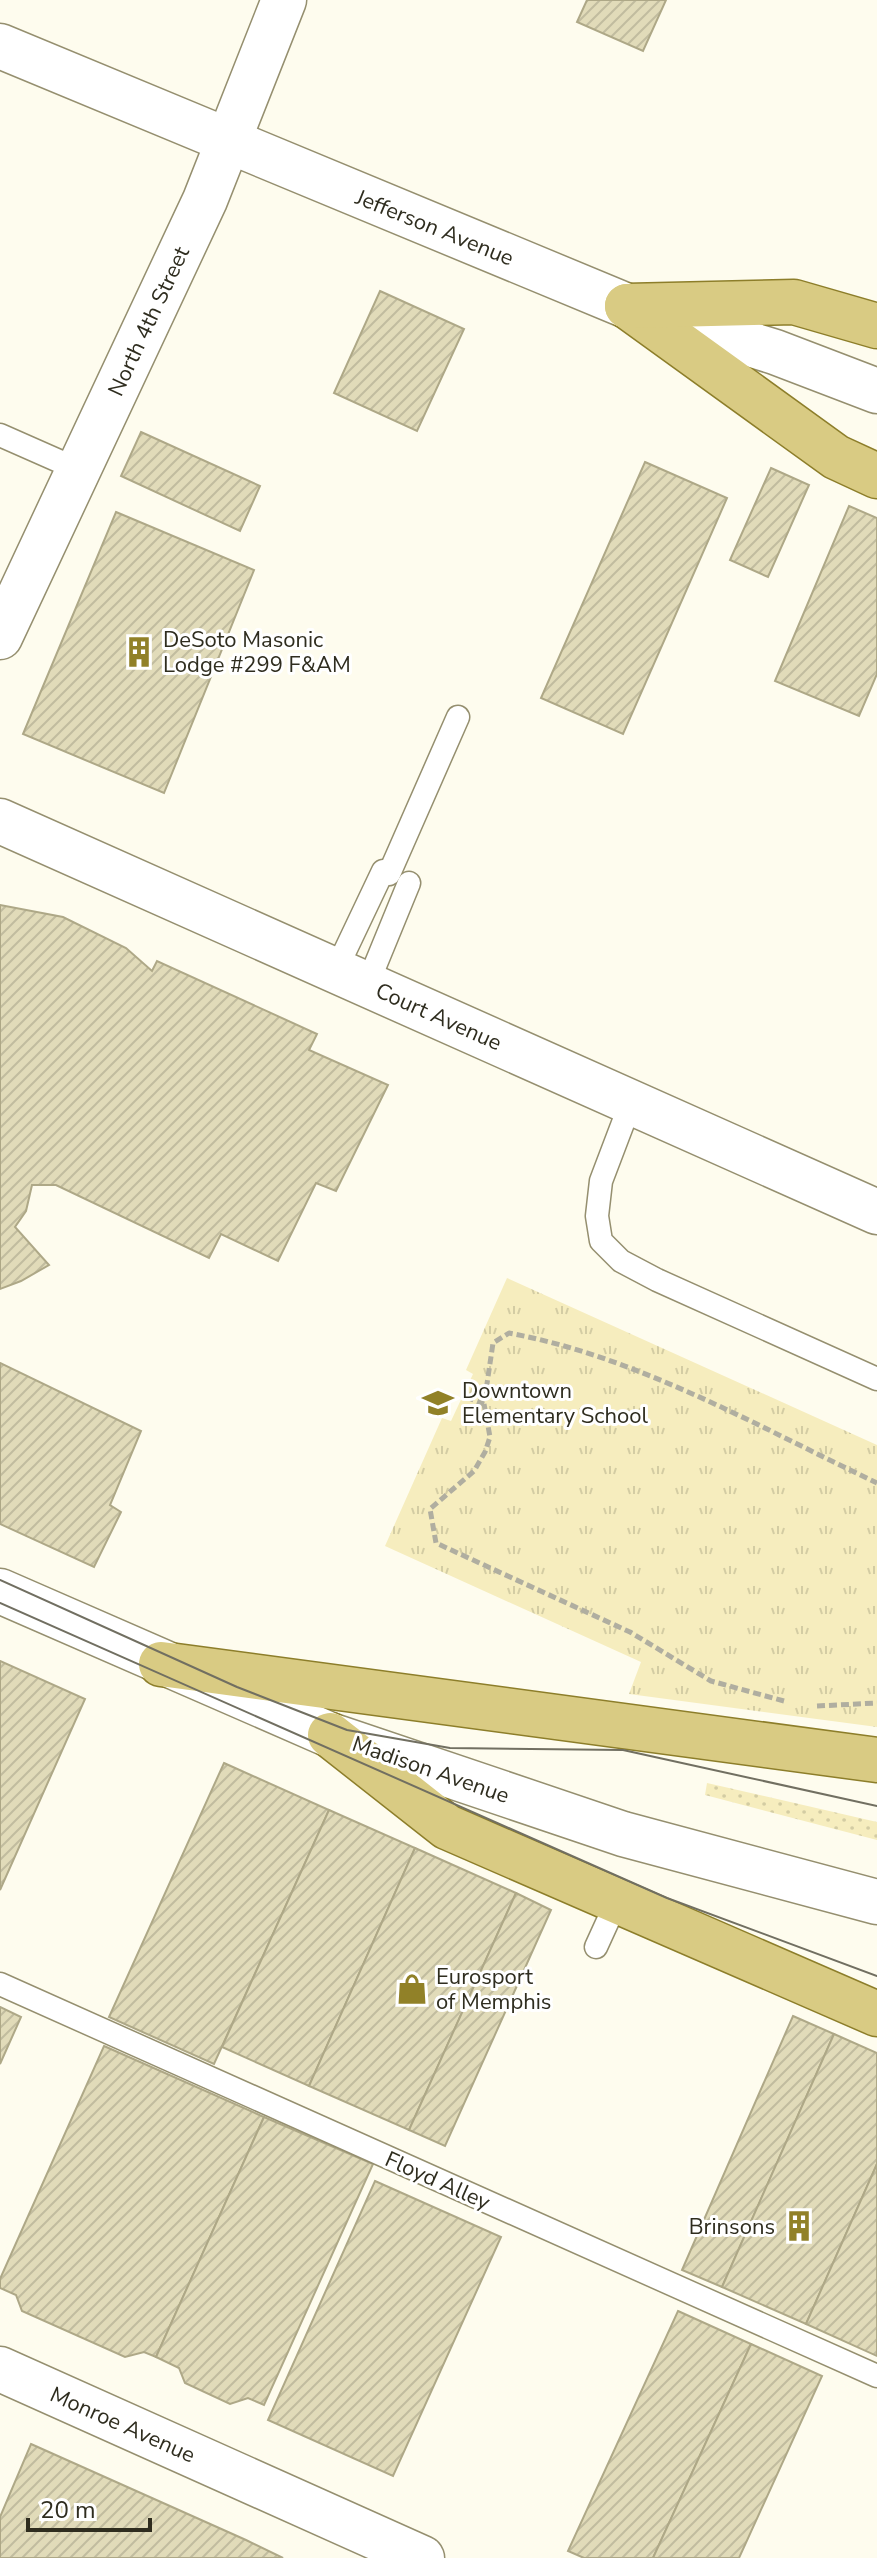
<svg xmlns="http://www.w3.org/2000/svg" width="877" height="2558" font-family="'Nunito Sans',sans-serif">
<defs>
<pattern id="grass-dots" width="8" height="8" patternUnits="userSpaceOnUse" patternTransform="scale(2)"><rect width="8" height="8" fill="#f6edbe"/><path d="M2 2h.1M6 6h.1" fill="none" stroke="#d3cca3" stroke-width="1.8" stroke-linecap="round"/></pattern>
<pattern id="park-tufts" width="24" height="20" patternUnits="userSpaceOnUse" patternTransform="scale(2)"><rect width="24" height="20" fill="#f6edbe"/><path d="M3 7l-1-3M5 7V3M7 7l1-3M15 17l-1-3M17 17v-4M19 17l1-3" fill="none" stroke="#d3cca3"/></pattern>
<pattern id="building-hatch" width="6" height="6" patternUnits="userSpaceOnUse" patternTransform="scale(2)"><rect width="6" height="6" fill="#e1dbb9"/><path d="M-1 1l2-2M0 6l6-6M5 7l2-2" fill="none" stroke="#c1bc9f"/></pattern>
</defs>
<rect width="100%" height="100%" fill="#fefcee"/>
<!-- grass -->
<path fill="url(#grass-dots)" d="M707,1783L877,1822V1840L705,1795Z"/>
<!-- park -->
<path fill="url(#park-tufts)" d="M507,1278L877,1445V1727L629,1694L641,1662L385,1546L442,1418L451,1421L473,1374L466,1370Z"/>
<!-- building -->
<g fill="url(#building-hatch)" stroke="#aea887" stroke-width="2">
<path d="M587,0H666L643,51L577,22Z"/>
<path d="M380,291L464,329L417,431L334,393Z"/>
<path d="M141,432L260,486L240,531L121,476Z"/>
<path d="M645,462L727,498L623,734L541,698Z"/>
<path d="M771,468L809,485L768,577L730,560Z"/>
<path d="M849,506L877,518V674L859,716L775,681Z"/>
<path d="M116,512L254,570L164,793L23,734Z"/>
<path d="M0,905L63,917L126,948L152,971L157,961L317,1034L309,1050L388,1085L336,1191L316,1183L278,1261L221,1234L209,1258L56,1185H32L26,1211L15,1227L49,1265L21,1281L0,1289Z"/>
<path d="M0,1363L141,1431L110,1505L121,1512L94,1567L0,1524Z"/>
<path d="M0,1661L85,1699L0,1890Z"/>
<path d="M224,1763L329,1810L214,2064L109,2017Z"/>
<path d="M329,1810L415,1848L309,2086L222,2047Z"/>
<path d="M415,1848L516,1893L409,2130L309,2086Z"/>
<path d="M516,1893L551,1910L445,2146L409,2130Z"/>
<path d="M0,2007L21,2017L0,2064Z"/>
<path d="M793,2016L834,2034L722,2287L682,2270Z"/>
<path d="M834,2034L877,2053V2164L806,2324L722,2287Z"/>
<path d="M104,2046L264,2117L156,2357L144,2352L125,2357L22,2311L16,2295L0,2288V2279Z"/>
<path d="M264,2117L373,2164L264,2405L248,2398L230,2404L185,2383L179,2368L156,2357Z"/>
<path d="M877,2164V2356L806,2324Z"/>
<path d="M375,2181L501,2237L393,2476L268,2420Z"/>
<path d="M678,2311L751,2344L653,2558H584L568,2551Z"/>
<path d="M751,2344L822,2376L739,2558H653Z"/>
<path d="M31,2444L246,2540L283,2558H0V2517Z"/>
</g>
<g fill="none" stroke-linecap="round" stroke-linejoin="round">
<defs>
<g id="lane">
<path d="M0,435L77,469"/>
<path d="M389,874L458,717"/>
<path d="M336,970L383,871"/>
<path d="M368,983L409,883"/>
<path d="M631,1102L601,1181L597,1216L601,1241L621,1261L657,1280L877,1379"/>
<path d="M596,1947L617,1901"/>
<path d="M0,1984L877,2376"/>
</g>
<g id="street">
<path d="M0,637L205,200L284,0"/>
<path d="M0,821L877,1212"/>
<path d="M0,2369L422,2558"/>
</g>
<g id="secondary">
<path d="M0,46L627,306L775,352L877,391"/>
<path d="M0,1591L330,1735L623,1834L877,1902"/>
</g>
<g id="primary">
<path d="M627,306L836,457L877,476"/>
<path d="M627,306L794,302L877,326"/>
<path d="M161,1664L877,1760"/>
<path d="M330,1735L447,1827L877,2014"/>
</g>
</defs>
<!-- lane casing -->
<use href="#lane" stroke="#958f6f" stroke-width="25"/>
<!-- street casing -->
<use href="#street" stroke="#958f6f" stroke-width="47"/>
<!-- secondary casing -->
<use href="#secondary" stroke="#958f6f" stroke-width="47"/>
<!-- primary casing -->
<use href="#primary" stroke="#8d7e2a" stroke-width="47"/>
<!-- path -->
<g stroke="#b0aea0" stroke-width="5" stroke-dasharray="8 4" stroke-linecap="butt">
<path d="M466,1397L484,1404"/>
<path d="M784,1701L711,1681L630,1632L436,1543L430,1509L474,1471L485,1452L490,1437L484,1404L493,1343L509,1333C638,1357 759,1427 877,1483"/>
<path d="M817,1706L877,1703"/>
</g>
<!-- lane -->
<use href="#lane" stroke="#fff" stroke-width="22"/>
<!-- street -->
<use href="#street" stroke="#fff" stroke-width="44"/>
<!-- secondary -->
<use href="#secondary" stroke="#fff" stroke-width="44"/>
<!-- primary -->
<use href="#primary" stroke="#d9cb83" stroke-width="44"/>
<!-- tram -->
<g stroke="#716f61" stroke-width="2">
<path d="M0,1580L237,1687L347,1730L450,1748L623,1750L877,1806"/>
<path d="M0,1603L667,1898L877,1976"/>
</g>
</g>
<!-- icons -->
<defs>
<symbol id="building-bare" viewBox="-9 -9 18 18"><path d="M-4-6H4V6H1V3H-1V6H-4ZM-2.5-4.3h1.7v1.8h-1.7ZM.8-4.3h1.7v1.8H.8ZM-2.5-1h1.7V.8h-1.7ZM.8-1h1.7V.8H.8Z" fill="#918128" stroke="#fff" stroke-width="2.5" paint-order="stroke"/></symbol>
<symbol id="school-bare" viewBox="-9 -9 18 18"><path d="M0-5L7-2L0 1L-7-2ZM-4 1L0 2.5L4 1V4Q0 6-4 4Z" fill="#918128" stroke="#fff" stroke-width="2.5" paint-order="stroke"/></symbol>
<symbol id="shop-bare" viewBox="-9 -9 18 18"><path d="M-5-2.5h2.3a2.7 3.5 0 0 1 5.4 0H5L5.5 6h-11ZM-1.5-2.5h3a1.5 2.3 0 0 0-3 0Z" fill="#918128" stroke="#fff" stroke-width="2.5" paint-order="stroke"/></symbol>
</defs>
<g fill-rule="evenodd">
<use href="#building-bare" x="117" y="630" width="44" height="44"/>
<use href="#school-bare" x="416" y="1381" width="44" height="44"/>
<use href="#shop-bare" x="390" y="1967" width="44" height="44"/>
<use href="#building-bare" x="777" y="2204" width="44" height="44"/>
</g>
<g text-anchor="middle" stroke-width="6" stroke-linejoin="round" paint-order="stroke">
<!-- street labels -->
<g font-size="22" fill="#2f2d1f" stroke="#fff">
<text transform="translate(435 227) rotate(22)" y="8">Jefferson Avenue</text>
<text transform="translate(148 321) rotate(-65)" y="8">North 4th Street</text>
<text transform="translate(439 1016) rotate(24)" y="8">Court Avenue</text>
<text transform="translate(431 1769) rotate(19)" y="8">Madison Avenue</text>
<text transform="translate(438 2180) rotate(24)" y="8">Floyd Alley</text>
<text transform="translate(123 2424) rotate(24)" y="8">Monroe Avenue</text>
</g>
<!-- poi labels -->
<g font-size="22" fill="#2f2d1f" stroke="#fff" text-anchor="start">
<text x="163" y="647">DeSoto Masonic<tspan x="163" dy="25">Lodge #299 F&amp;AM</tspan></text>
<text x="462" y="1398">Downtown<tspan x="462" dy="25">Elementary School</tspan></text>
<text x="436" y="1984">Eurosport<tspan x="436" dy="25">of Memphis</tspan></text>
<text x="775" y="2234" text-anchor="end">Brinsons</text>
</g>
</g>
<!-- scale -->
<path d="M28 2518v12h122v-12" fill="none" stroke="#2f2d1f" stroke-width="4"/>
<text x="40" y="2518" font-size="24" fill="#2f2d1f" stroke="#ffffff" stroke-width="6" paint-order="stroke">20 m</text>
</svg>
